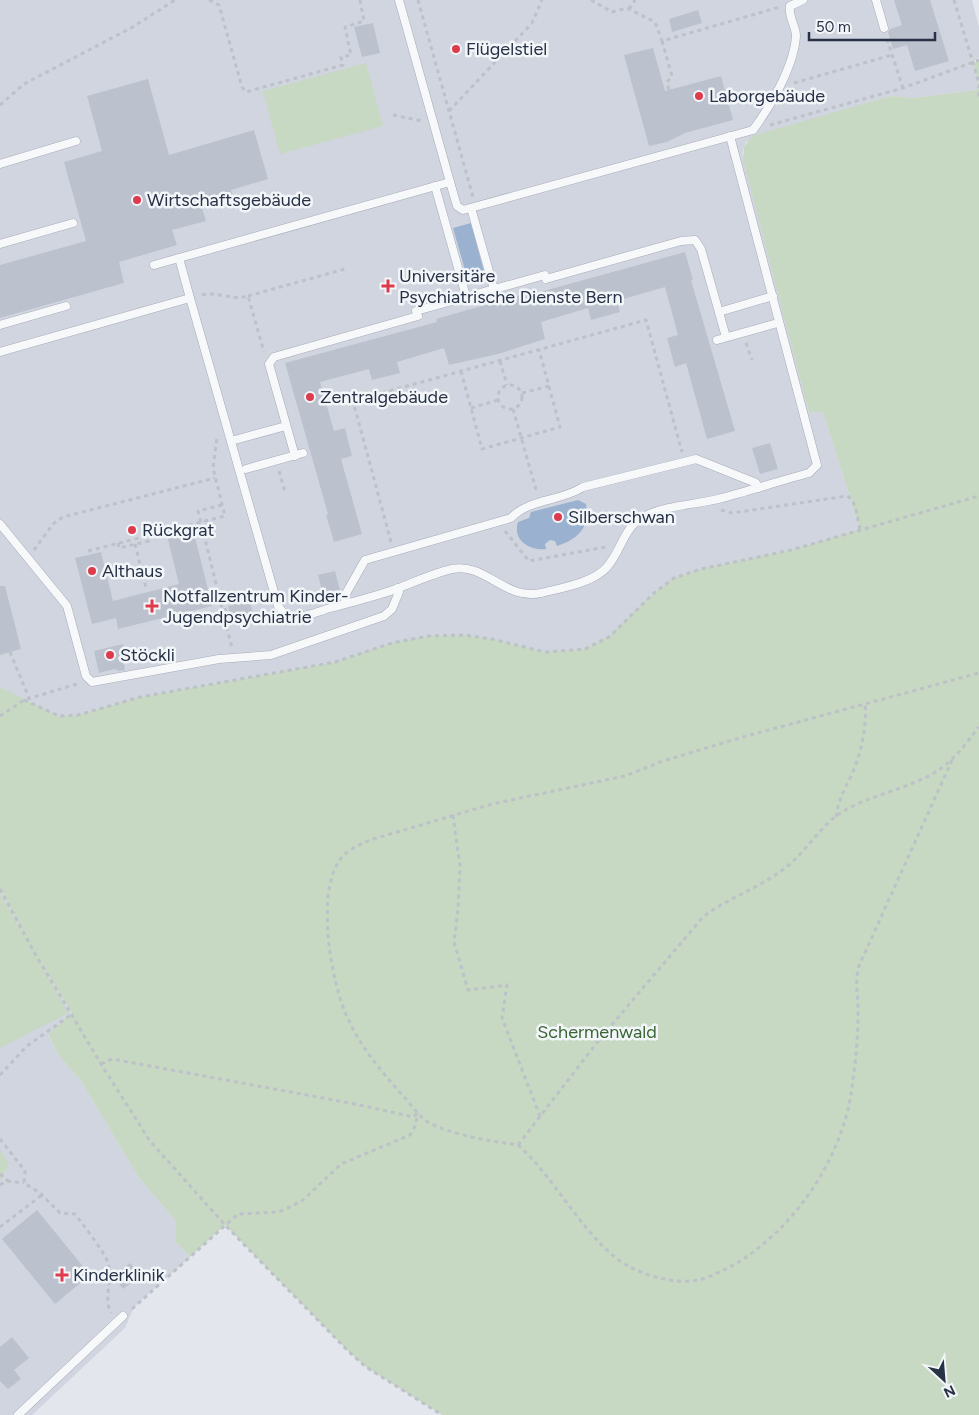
<svg xmlns="http://www.w3.org/2000/svg" width="979" height="1415" font-family="Figtree,sans-serif">
<rect width="100%" height="100%" fill="#e3e6ed"/>
<!-- built -->
<g fill="#d1d5df">
<path d="M0,0H972L979,27V57L973,63L979,83L977,90L913,98L890,96L746,142L742,153L809,413L823,412L860,529L791,550L685,574L654,593L609,637L585,649L545,652L492,639L464,635L428,636L335,662L140,697L78,715L59,716L0,688Z"/>
<path d="M0,889L34,952L72,1014L48,1035L59,1056L81,1081L139,1178L176,1221V1242L190,1257L134,1307L125,1328L32,1415H0Z"/>
</g>
<!-- green -->
<g fill="#c7d8c3">
<path d="M979,60V1415H442L366,1367L349,1352L225,1225L190,1257L176,1242V1221L139,1178L81,1081L59,1056L48,1034L72,1013L35,954L68,1013L0,1048V894L33,950L0,889V687L59,716L78,715L140,697L335,662L392,643L428,636L464,635L492,639L545,652L585,649L609,636L654,593L674,578L701,569L791,550L860,529L823,412L809,413L743,159L744,147L752,136L891,96L913,98L977,90L979,83L973,63Z"/>
<path d="M366,63L383,126L280,154L263,91Z"/>
<path d="M0,1150L9,1163L0,1181Z"/>
</g>
<!-- water -->
<g fill="#9ab2d0">
<path d="M471,223L484,272L467,277L453,228Z"/>
<path d="M578,500L586,504C590,527 579,539 557,546L555,541L550,540L545,544L546,549C531,551 512,541 518,522L529,518L531,512Z"/>
</g>
<!-- building -->
<g fill="#bcc2cd">
<path d="M894,0H930L949,61L915,71L907,45L893,49L888,32L890,29L902,25Z"/>
<path d="M698,10L702,23L672,32L669,19Z"/>
<path d="M373,23L380,53L362,57L354,27Z"/>
<path d="M653,48L665,91L721,76L733,120L685,133L667,142L649,146L624,55Z"/>
<path d="M148,79L169,155L254,130L268,179L231,190L233,197L201,205L206,221L172,230L177,245L119,262L124,283L0,318V265L86,241L64,162L102,151L87,96Z"/>
<path d="M685,252L693,280H691L735,431L707,439L686,363L675,367L667,338L678,335L665,287L617,301L620,312L591,320L588,308L541,322L545,339L498,354L449,365L444,348L397,362L400,373L372,380L369,369L320,382L334,431L345,428L352,456L341,459L362,534L334,542L326,515L328,514L285,363L437,322L436,319L506,299L532,292L533,294Z"/>
<path d="M770,443L778,469L760,474L752,448Z"/>
<path d="M193,529L212,606L118,629L116,618L92,624L75,558L101,552L113,601L179,584L167,536Z"/>
<path d="M335,571L340,590L323,595L318,575Z"/>
<path d="M0,586H5L21,649L0,655Z"/>
<path d="M250,601L254,618L232,623L228,606Z"/>
<path d="M123,644L127,659L123,660L125,670L119,671L115,669L99,673L94,651Z"/>
<path d="M37,1210L90,1275L55,1304L2,1239Z"/>
<path d="M130,1263L140,1276L123,1289L113,1276Z"/>
<path d="M12,1337L29,1358L14,1370L21,1379L8,1389L0,1381V1347Z"/>
</g>
<g fill="none" stroke-linecap="round" stroke-linejoin="round">
<defs>
<g id="lane">
<path d="M399,0L450,182"/>
<path d="M876,0L884,28"/>
<path d="M0,164L76,141"/>
<path d="M435,186L466,296"/>
<path d="M471,208L494,289"/>
<path d="M0,244L73,223"/>
<path d="M154,265L179,258"/>
<path d="M190,298L278,606L286,616C301,620 316,612 330,608C353,602 377,596 399,588C417,581 434,573 452,569C485,562 505,601 541,593C561,588 593,583 607,567C622,550 623,527 645,516C668,505 694,505 718,499C749,491 779,481 809,473L817,465L730,136"/>
<path d="M719,312L773,296"/>
<path d="M0,325L66,306"/>
<path d="M717,340L774,324"/>
<path d="M0,352L190,298L179,258L450,182L457,206L463,210L753,130C771,106 794,66 796,36C796,26 788,17 790,6L803,0"/>
<path d="M231,441L286,426"/>
<path d="M295,456L269,364L274,357L418,316L416,311L545,275L546,279L681,241L695,240L701,249L726,337"/>
<path d="M246,469L303,453"/>
<path d="M0,524L67,606L86,676L92,682L219,659L271,655L384,616L392,609L399,592L398,588"/>
<path d="M346,603L344,597L365,560L511,518C530,498 560,502 583,487L696,459L756,483L758,488"/>
<path d="M18,1415L123,1316"/>
</g>
</defs>
<!-- lane casing -->
<use href="#lane" stroke="#a7acb8" stroke-width="9"/>
<!-- path -->
<g stroke="#bdc1c8" stroke-width="3" stroke-dasharray="4 4" stroke-linecap="butt">
<path d="M209,0L219,5L242,87L246,92L343,65L341,57L351,55L345,27L364,21L360,0"/>
<path d="M418,0L473,197"/>
<path d="M591,0L612,12L627,8L655,22L662,41L780,7"/>
<path d="M954,0L979,83V97"/>
<path d="M629,9L635,0"/>
<path d="M887,39L903,88"/>
<path d="M662,41L672,76L667,82L669,90"/>
<path d="M794,83L892,55"/>
<path d="M0,105L24,84L131,28L175,0"/>
<path d="M449,111L532,23L542,0"/>
<path d="M393,115L422,121"/>
<path d="M770,125L903,88L979,60"/>
<path d="M202,295C217,291 232,301 248,296L264,352"/>
<path d="M248,296L345,269"/>
<path d="M746,343L752,360"/>
<path d="M500,361L507,385"/>
<path d="M461,371L482,449L560,427L539,350"/>
<circle cx="510" cy="397" r="12"/>
<path d="M522,393L549,386"/>
<path d="M471,408L498,400"/>
<path d="M513,409L537,493"/>
<path d="M279,471L285,492"/>
<path d="M222,505L198,511L232,648"/>
<path d="M721,510L732,513L847,496C857,501 857,519 860,529"/>
<path d="M505,531L529,561L606,547"/>
<path d="M391,542L353,401L646,320L682,452"/>
<path d="M118,543L119,548L149,541L147,536"/>
<path d="M135,544L146,588"/>
<path d="M34,550L53,524L63,517L215,478"/>
<path d="M88,551L225,516L213,468L217,437"/>
<path d="M223,610L229,609"/>
<path d="M10,652L29,698"/>
<path d="M24,700L59,716L78,715L140,697L335,662L392,643L428,636L464,635L492,639L545,652L585,649L609,637L654,593L674,578L701,569L791,550L979,496"/>
<path d="M0,716L24,700L77,684"/>
<path d="M952,760L859,966C854,983 859,997 858,1015C858,1041 855,1068 851,1094C840,1163 790,1235 728,1268C717,1273 705,1280 692,1281C673,1283 647,1276 630,1267C588,1245 555,1177 518,1145C490,1141 450,1135 426,1121C418,1115 410,1103 403,1096C382,1072 362,1049 348,1019C331,983 316,896 339,861C346,850 359,845 370,840L492,804L625,776L663,761L743,737L979,673"/>
<path d="M453,815L460,866L458,909L454,942L468,990L507,985L502,1018L540,1116"/>
<path d="M836,817C838,801 844,791 851,776C861,754 867,728 865,703"/>
<path d="M0,889L34,952L101,1064L150,1141L225,1225L349,1352L366,1367L442,1415"/>
<path d="M101,1064L112,1059L350,1103L414,1117L417,1113"/>
<path d="M0,1075L27,1046L72,1014"/>
<path d="M0,1139L25,1171L24,1183L40,1193L60,1213L75,1214C83,1225 105,1252 108,1263C113,1280 103,1298 111,1313"/>
<path d="M518,1145L599,1040L703,917C729,897 760,888 785,868C806,852 820,826 842,812C876,791 923,788 952,759C962,750 970,738 979,727"/>
<path d="M0,1174L8,1181"/>
<path d="M0,1185L8,1181L24,1183"/>
<path d="M0,1227L42,1195"/>
<path d="M132,1309L238,1214L278,1212L290,1207L303,1200L341,1164L410,1135L415,1126L418,1113"/>
</g>
<!-- lane -->
<use href="#lane" stroke="#f7f8fa" stroke-width="8"/>
</g>
<!-- markers -->
<g fill="#de3b4d" stroke="#f3f6f9" stroke-width="2">
<circle cx="456" cy="49" r="5"/>
<circle cx="699" cy="96" r="5"/>
<circle cx="137" cy="200" r="5"/>
<path d="M385.5 278.5h5v5h5v5h-5v5h-5v-5h-5v-5h5z"/>
<circle cx="310" cy="397" r="5"/>
<circle cx="558" cy="517" r="5"/>
<circle cx="132" cy="530" r="5"/>
<circle cx="92" cy="571" r="5"/>
<path d="M149.5 598.5h5v5h5v5h-5v5h-5v-5h-5v-5h5z"/>
<circle cx="110" cy="655" r="5"/>
<path d="M59.5 1267.5h5v5h5v5h-5v5h-5v-5h-5v-5h5z"/>
</g>
<g text-anchor="middle" stroke-width="5" stroke-linejoin="round" paint-order="stroke">
<!-- poi labels -->
<g font-size="18" fill="#283247" stroke="#f3f6f9" text-anchor="start">
<text x="466" y="55">Flügelstiel</text>
<text x="709" y="102">Laborgebäude</text>
<text x="147" y="206">Wirtschaftsgebäude</text>
<text x="399" y="282">Universitäre<tspan x="399" dy="21">Psychiatrische Dienste Bern</tspan></text>
<text x="320" y="403">Zentralgebäude</text>
<text x="568" y="523">Silberschwan</text>
<text x="142" y="536">Rückgrat</text>
<text x="102" y="577">Althaus</text>
<text x="163" y="602">Notfallzentrum Kinder-<tspan x="163" dy="21">Jugendpsychiatrie</tspan></text>
<text x="120" y="661">Stöckli</text>
<text x="73" y="1281">Kinderklinik</text>
</g>
<!-- park labels -->
<g font-size="18" fill="#3b6534" stroke="#f3f6f9">
<text x="597" y="1038">Schermenwald</text>
</g>
</g>
<!-- north arrow -->
<g transform="translate(944 1380) rotate(154)" stroke="#f3f6f9" stroke-width="4" paint-order="stroke">
<path d="M0-4L9 19L0 12L-9 19Z" fill="#283247"/>
<text y="-8" font-size="14" font-weight="bold" text-anchor="middle" fill="#283247">N</text>
</g>
<!-- scale -->
<path d="M809 32v8h126v-8" fill="none" stroke="#283247" stroke-width="2.5"/>
<text x="816" y="32" font-size="15" fill="#283247" stroke="#f3f6f9" stroke-width="4" paint-order="stroke">50 m</text>
</svg>
